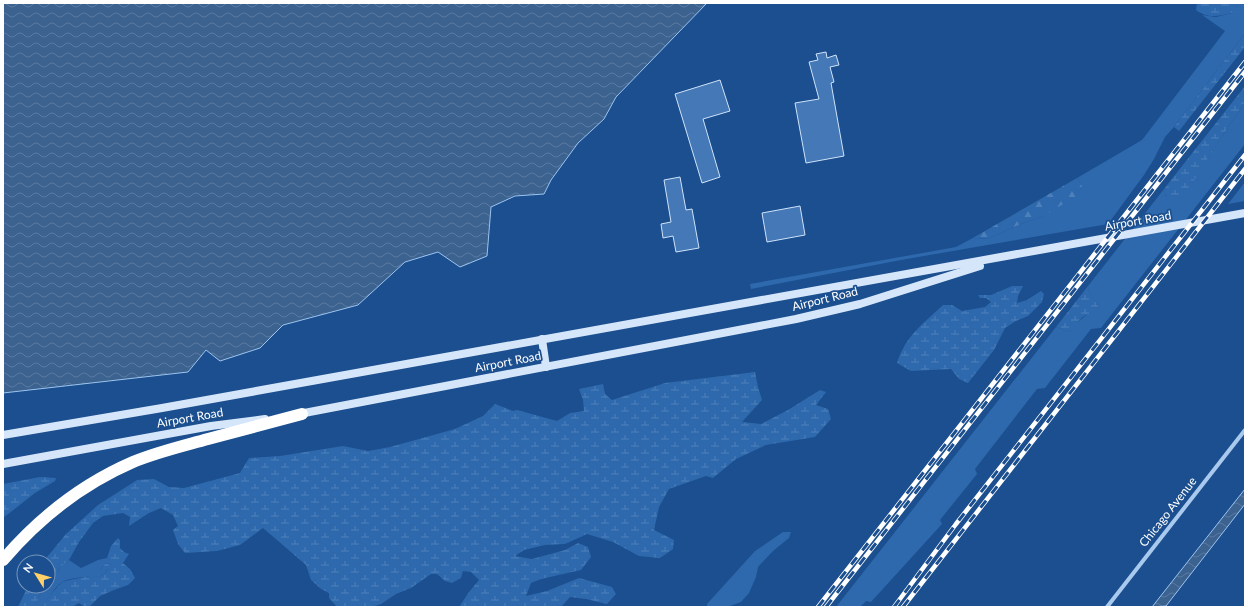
<svg xmlns="http://www.w3.org/2000/svg" width="1248" height="610" font-family="Lato,sans-serif">
<defs>
<pattern id="forest-firs" width="22" height="20" patternUnits="userSpaceOnUse"><rect width="22" height="20" fill="#2e69ad"/><path d="M5 1l3.5 6h-7zM16 11l3.5 6h-7z" fill="#4d80b9"/></pattern>
<pattern id="wetland-marsh" width="20" height="14" patternUnits="userSpaceOnUse"><rect width="20" height="14" fill="#2e69ad"/><path d="M1 5h8M5 5V1M11 12h8M15 12V8" fill="none" stroke="#4d80b9"/></pattern>
<pattern id="water-waves" width="16" height="10" patternUnits="userSpaceOnUse"><rect width="16" height="10" fill="#3c6290"/><path d="M0 5q4-4 8 0t8 0" fill="none" stroke="#597aa1"/></pattern>
</defs>
<rect width="100%" height="100%" fill="#1b4f8f"/>
<!-- grass -->
<g fill="#2e69ad">
<path d="M1238,3H1245V33L1174,127L1165,137L1154,159L1144,175L1108,224L901,260L751,289L750,284L956,247L971,239L990,238L1021,224L1042,217L1082,186L1077,178L1142,140L1225,31L1202,15L1216,17L1232,13Z"/>
<path d="M1245,103V144L1101,328L1091,329L1045,388L1037,389L975,469L977,474L940,520L942,524L871,602L866,601L860,607H836L1056,327L1070,332L1075,324L1099,305C1093,300 1089,294 1088,286L1164,189L1166,197L1187,190L1230,124Z"/>
<path d="M1245,182V201L1228,204Z"/>
<path d="M783,532H791L789,538L773,551L758,567L756,577L749,593L741,602L727,607H707V604L755,551Z"/>
<path d="M107,558L112,563L105,564L100,570L109,569L100,577C90,576 71,577 62,582C54,588 48,599 42,607H35L43,588L44,586H48V581L60,568L69,560L81,568L98,560Z"/>
</g>
<!-- forest -->
<path fill="url(#forest-firs)" d="M1077,178L1082,186L1078,195L1042,217L1021,224L990,238L971,239Z"/>
<!-- wetland -->
<g fill="url(#wetland-marsh)">
<path d="M1197,3H1238L1232,13C1219,16 1208,19 1196,10Z"/>
<path d="M1245,33V47L1179,131L1174,127Z"/>
<path d="M1245,86V103L1230,124L1187,191L1175,202C1166,200 1166,197 1164,189Z"/>
<path d="M1012,286H1023L1018,296L1017,303L1027,300L1041,291L1044,294L1042,302L1028,316L1016,321L1005,328L994,350L968,383L959,379L951,369L911,371L897,363C906,335 923,324 943,305H952L962,311L985,307L991,302L986,298H980L978,295H991Z"/>
<path d="M1088,286C1089,294 1094,300 1099,305L1091,314C1082,314 1075,325 1070,332L1056,327Z"/>
<path d="M755,372L758,387L762,400L742,422L761,424L788,410L820,390L826,392L816,405L828,409L831,419L815,437L766,445L736,459L713,478L706,476L669,489L659,507L654,530L674,540L673,549L660,558L639,556L613,542L587,534L565,544L545,545L524,550L515,556L532,559L565,550L578,543L588,547L591,557L581,570L541,579L531,583L526,596L547,591L579,578L612,587L616,594L607,604L586,599L570,597L561,607H459L469,592L479,580L471,572L463,571L461,578L452,583L445,581L437,574H431L411,588L396,594L381,604L372,607H337L329,598V593L321,589L311,580L306,565L263,528L240,545L217,551L185,553L178,544L173,530L178,526L173,515L161,508L149,513L129,526L130,517L123,513L103,516L93,523L79,542L69,560L60,568L48,581V562H43L66,534L98,505L137,480L154,479L169,487L184,488L240,473L249,458L280,456L343,446L368,451L390,447L455,429L483,416L495,404L513,411L517,410L557,421L570,413L584,411L583,400L579,389L603,384L605,394L612,400L665,383Z"/>
<path d="M40,477L56,478L55,481L35,493L3,518V484Z"/>
<path d="M118,538L120,540V548L124,552L129,554L123,563L130,569L135,578L128,585L114,590L100,596L89,607H85L79,603L72,607H42L51,594L62,582L74,579L91,576L100,577L109,569L101,571L100,570L105,564L111,563L107,558L111,546Z"/>
<path d="M28,586H44L35,607H18Z"/>
</g>
<!-- water -->
<g fill="url(#water-waves)" stroke="#9cc4f0">
<path d="M3,3H707L616,97L604,119L578,143L551,180L544,194L515,196L491,207L487,256L460,267L438,252L405,262L358,305L283,325L260,348L220,361L206,350L188,372L3,393Z"/>
<path d="M1245,489V504L1166,606L1152,607Z"/>
</g>
<!-- building -->
<g fill="#4478b7" stroke="#cfe3fa">
<path d="M826,52L827,58L836,55L839,65L830,67L834,82L831,83L844,156L806,163L795,103L819,99L809,62L818,60L816,54Z"/>
<path d="M720,80L730,111L703,119L720,177L702,183L675,94Z"/>
<path d="M680,177L686,210L692,209L699,248L676,252L673,236L663,238L661,224L671,222L664,180Z"/>
<path d="M800,206L805,235L767,242L762,213Z"/>
</g>
<g fill="none" stroke-linecap="round" stroke-linejoin="round">
<!-- minor -->
<path stroke="#a9c9ee" stroke-width="4" d="M1107,607L1245,430"/>
<!-- secondary -->
<g stroke="#d6e6fa" stroke-width="8">
<path d="M542,339L546,367"/>
<path d="M299,414L796,319L860,304L980,266"/>
<path d="M3,435L162,408L1245,213"/>
<path d="M3,464L211,426L265,419"/>
</g>
<!-- motorway -->
<path stroke="#fff" stroke-width="12" d="M3,560C39,518 82,484 133,462C157,452 183,446 208,439C239,431 271,422 302,414"/>
<defs>
<g id="rail">
<path d="M818,607L1245,62"/>
<path d="M826,607L1245,72"/>
<path d="M894,607L956,524L1245,155"/>
<path d="M903,607L1245,169"/>
</g>
</defs>
<!-- rail casing -->
<use href="#rail" stroke="#fff" stroke-width="4.5"/>
<!-- rail -->
<use href="#rail" stroke="#1b4f8f" stroke-width="3" stroke-dasharray="9" stroke-linecap="butt"/>
</g>
<g text-anchor="middle" stroke-width="3.5" stroke-linejoin="round" paint-order="stroke">
<!-- street labels -->
<g font-size="12" fill="#fff" stroke="#1b4f8f">
<text transform="translate(1138 221) rotate(-10)" y="4">Airport Road</text>
<text transform="translate(825 299) rotate(-14)" y="4">Airport Road</text>
<text transform="translate(508 362) rotate(-11)" y="4">Airport Road</text>
<text transform="translate(190 418) rotate(-10)" y="4">Airport Road</text>
<text transform="translate(1168 512) rotate(-52)" y="4">Chicago Avenue</text>
</g>
</g>
<!-- border -->
<rect width="1248" height="610" fill="none" stroke="#ffffff" stroke-width="8"/>
<!-- north arrow -->
<g transform="translate(36 574) rotate(307)"><circle r="19" fill="#1b4f8f" stroke="#7695bc"/>
<path d="M0-3L7 15L0 10L-7 15Z" fill="#ffd166"/>
<text y="-6" font-size="11" font-weight="bold" text-anchor="middle" fill="#ffffff">N</text>
</g>
</svg>
